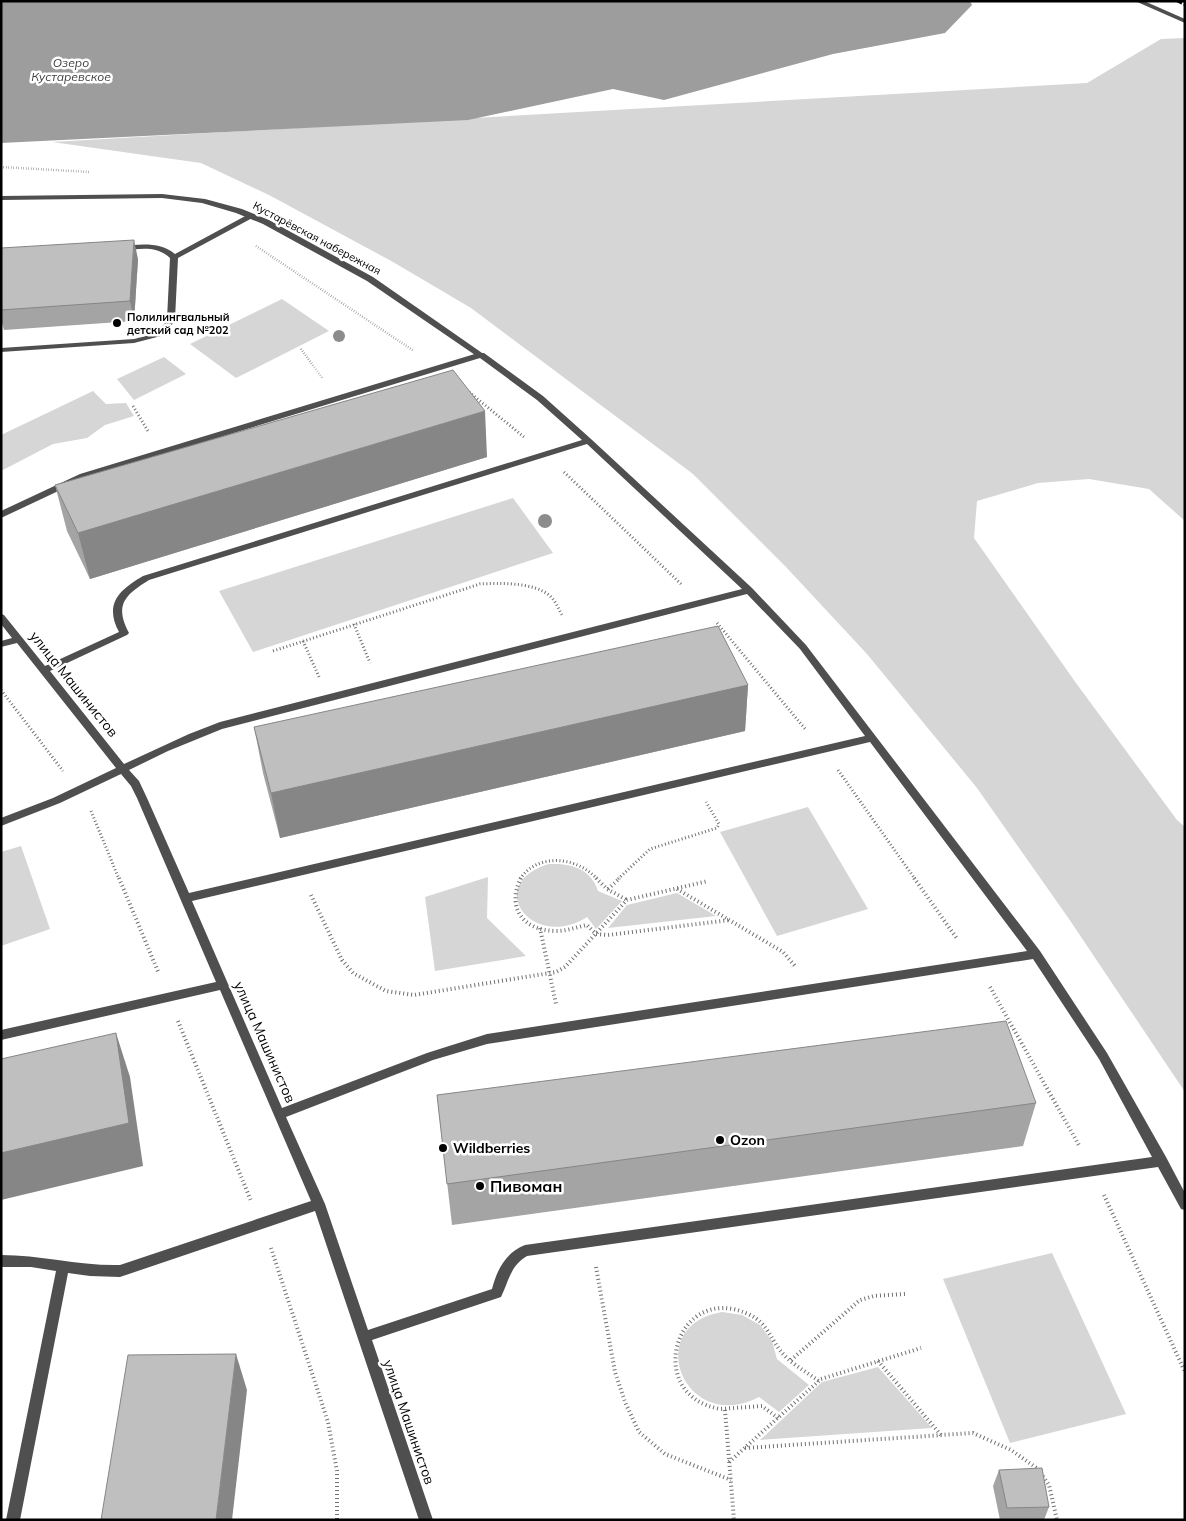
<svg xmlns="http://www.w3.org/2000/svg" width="1186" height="1521" font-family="Mulish,sans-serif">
<rect width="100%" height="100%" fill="#fff"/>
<!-- green -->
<g fill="#d6d6d6">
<path d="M1185,38V521L1149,489L1089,479L1038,483L977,501L974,538L1076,683L1177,820L1185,827V1092L1069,919L977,788L867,654L786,567L693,474L471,308L393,262L269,195L201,163L52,142L1087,83L1161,39Z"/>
<path d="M282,299L329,331L236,378L190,344Z"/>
<path d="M164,357L186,374L134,400L117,379Z"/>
<path d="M93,391L106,404L126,403L134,416L105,425L87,438L53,444L1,471V435Z"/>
<path d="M513,498L553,553L253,652L219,591Z"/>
<path d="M808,807L868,909L777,936L720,832Z"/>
<path d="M21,846L50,929L1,946V852Z"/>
<path d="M549,864C570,863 591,868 598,891L622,901L596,929L587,917C532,952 482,884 549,864Z"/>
<path d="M488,877L487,918L526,956L435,971L425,897Z"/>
<path d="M677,893L716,916L608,928L627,905Z"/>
<path d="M1052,1253L1126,1414L1010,1443L943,1279Z"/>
<path d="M722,1312L742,1315L760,1325L772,1341L777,1359L809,1385L779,1412L759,1397C685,1436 640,1326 722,1312Z"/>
<path d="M878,1367L932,1428L760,1440L822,1382Z"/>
</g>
<!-- water -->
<path fill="#9d9d9d" d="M1,1H970L972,5L945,33L833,54L664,100L613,89L468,120L1,143Z"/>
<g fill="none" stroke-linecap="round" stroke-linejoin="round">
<!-- path-far2 -->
<g stroke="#717171" stroke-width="2.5" stroke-dasharray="0.5 2" stroke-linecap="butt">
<path d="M1,167L90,172"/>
<path d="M256,246L414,351"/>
<path d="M301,349L323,379"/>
</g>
<!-- path-far1 -->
<g stroke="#717171" stroke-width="3" stroke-dasharray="1 2.5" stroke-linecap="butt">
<path d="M469,392L524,437"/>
<path d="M133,406L148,431"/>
<path d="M564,472L681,584"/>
<path d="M717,623L806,730"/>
<path d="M354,624L370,663"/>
<path d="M303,641L319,677"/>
<path d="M273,651L480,584C500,583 532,582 549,595C555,600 558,608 562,615"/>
<path d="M1,690L63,771"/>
<path d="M838,770L915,879"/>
<path d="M91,811L119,879"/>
<path d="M520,879C538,852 578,857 597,879"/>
<path d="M618,879L650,849L717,828L719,824L706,802"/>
</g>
<!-- path -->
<g stroke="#717171" stroke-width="4" stroke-dasharray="1 3" stroke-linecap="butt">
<path d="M119,878L159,974"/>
<path d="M521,878C506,908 523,931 557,931C567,931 577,927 587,925L596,934L608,935L730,920"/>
<path d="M596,878L607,889L627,900"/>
<path d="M914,878L958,940"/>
<path d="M608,889L620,878"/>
<path d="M677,889L783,952L795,966"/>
<path d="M311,895L342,960L353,973L386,991L414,995L556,972L565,967L627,900L708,881"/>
<path d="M540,928L556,1004"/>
<path d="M990,987L1080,1147"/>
<path d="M178,1021L251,1201"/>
<path d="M1104,1195L1185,1372"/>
<path d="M271,1248L328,1422L337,1471V1520"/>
<path d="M596,1267L615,1372L625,1402L639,1432L665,1454L731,1480"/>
<path d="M791,1360L860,1300L874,1296L905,1294"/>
<path d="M878,1361L941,1435"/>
<path d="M725,1410L734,1520"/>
<path d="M778,1418L762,1406L720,1409C642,1395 676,1281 748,1314C770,1324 770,1341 785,1356C795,1366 808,1373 819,1381"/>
<path d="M745,1448L973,1433L1011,1450L1038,1469L1049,1485L1057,1520"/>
<path d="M729,1462L821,1379L921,1348"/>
</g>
<!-- lane -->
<g fill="#4f4f4f" fill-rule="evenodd">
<path d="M249,214H252L256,216L178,258L175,319L169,330L161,336L134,343L1,352V348L134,339C147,336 161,333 167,319L170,258C156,245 139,249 122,251H119V247C137,244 160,241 175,254Z"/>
<path d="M478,353H484L543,396L591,439L752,588L806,645L1040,951L1107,1053L1166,1157L1185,1193V1210L1181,1209L1158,1167L527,1256C510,1266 509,1281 501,1297L372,1340L433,1520H419L315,1211L120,1277L90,1276L68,1273L20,1520H6L56,1271L31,1267H1V1255C41,1255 80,1266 120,1265L311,1201L220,990L1,1040V1030L216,982L137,798L131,786L121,774L60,803L1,826V818L53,798L116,768L17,643L1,647V641L12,638L1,624V614L4,615L45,666L119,632C104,604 119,590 143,576L582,440L537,400L480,358L86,478L1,518V511L80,474ZM587,444L742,589L220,722L189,734L124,764L50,671L127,635L129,633C114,605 125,595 149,580ZM747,594L800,649L865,736L189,893L147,798L139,781L129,770L168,751L222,729ZM870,742L1027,951L487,1034L427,1053L282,1108L192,901ZM1033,959L1099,1059L1152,1157L525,1245C505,1253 497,1270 492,1289L368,1330L325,1204L286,1117L433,1060L487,1044Z"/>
</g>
<!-- street -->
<g fill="#4f4f4f" fill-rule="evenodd">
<path d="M1135,1H1144L1185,19V23Z"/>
<path d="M162,194L205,199L242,209L269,220L373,277L485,355L481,357H478L367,281L263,224L236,213L202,203L162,198L1,200V196Z"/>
</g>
<!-- rail -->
<path stroke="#000" stroke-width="2.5" stroke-dasharray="5.5 2 0.5 2" stroke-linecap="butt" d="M1177,1L1185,5"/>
</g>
<!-- trees -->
<g fill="#8c8c8c">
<circle cx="339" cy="336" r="6"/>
<circle cx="545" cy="521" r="7"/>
</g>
<!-- wall -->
<g fill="#a4a4a4">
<path d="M1,248L138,259L134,321L4,330L1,319Z"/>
<path d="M487,457L90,579L67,531L55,485Z"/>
<path d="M748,685L745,731L280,838L263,773L254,727Z"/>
<path d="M437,1095L1036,1103L1023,1146L452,1225Z"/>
<path d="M999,1470L1049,1507L1044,1520H1000L993,1486Z"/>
</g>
<!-- shaded-wall -->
<g fill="#868686">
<path d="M134,240L138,259L134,321L130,301Z"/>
<path d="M485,411L487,457L90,579L78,533Z"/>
<path d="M748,685L745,731L280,838L271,793Z"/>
<path d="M116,1033L130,1077L143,1166L1,1200V1153Z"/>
<path d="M236,1354L247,1390L232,1520H216Z"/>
</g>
<!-- building -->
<g fill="#bfbfbf" stroke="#868686">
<path d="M134,240L130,301L1,310V248Z"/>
<path d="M453,370L485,411L78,533L55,485Z"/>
<path d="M718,626L748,685L271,793L254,727Z"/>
<path d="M1006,1021L1036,1103L447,1184L437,1095Z"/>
<path d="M116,1033L129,1123L1,1153V1059Z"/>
<path d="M236,1354L216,1520H101L128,1355Z"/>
<path d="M1042,1468L1049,1507L1007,1508L999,1470Z"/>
</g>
<!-- markers -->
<g fill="#000" stroke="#fff" stroke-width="2">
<circle cx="117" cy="323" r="5"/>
<circle cx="720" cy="1140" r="5"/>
<circle cx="443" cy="1148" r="5"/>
<circle cx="480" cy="1186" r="5"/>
</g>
<g text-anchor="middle" stroke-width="5" stroke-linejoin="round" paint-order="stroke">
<!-- far-street labels -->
<g font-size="11" fill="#000" stroke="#fff">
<text transform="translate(317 238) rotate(28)" y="4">Кустарёвская набережная</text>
</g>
<!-- far-poi labels -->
<g font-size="11" font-weight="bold" fill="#000" stroke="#fff" text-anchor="start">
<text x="127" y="321">Полилингвальный<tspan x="127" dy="13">детский сад №202</tspan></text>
</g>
<!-- far-water labels -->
<g font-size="12" font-style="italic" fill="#3e3e3e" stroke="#fff">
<text x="71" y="67">Озеро<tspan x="71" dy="14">Кустаревское</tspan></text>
</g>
<!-- street labels -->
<g font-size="14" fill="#000" stroke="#fff">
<text transform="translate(74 684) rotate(51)" y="5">улица Машинистов</text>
<text transform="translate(265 1042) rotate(66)" y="5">улица Машинистов</text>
<text transform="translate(409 1422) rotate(71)" y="5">улица Машинистов</text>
</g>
<!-- poi labels -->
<g font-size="14" font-weight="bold" fill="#000" stroke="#fff" text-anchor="start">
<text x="730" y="1145">Ozon</text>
<text x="453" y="1153">Wildberries</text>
</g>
<!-- near-poi labels -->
<g font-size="16" font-weight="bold" fill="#000" stroke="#fff" text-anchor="start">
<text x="490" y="1192">Пивоман</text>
</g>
</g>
<!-- border -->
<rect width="1186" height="1521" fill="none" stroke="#000000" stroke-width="5"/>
</svg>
